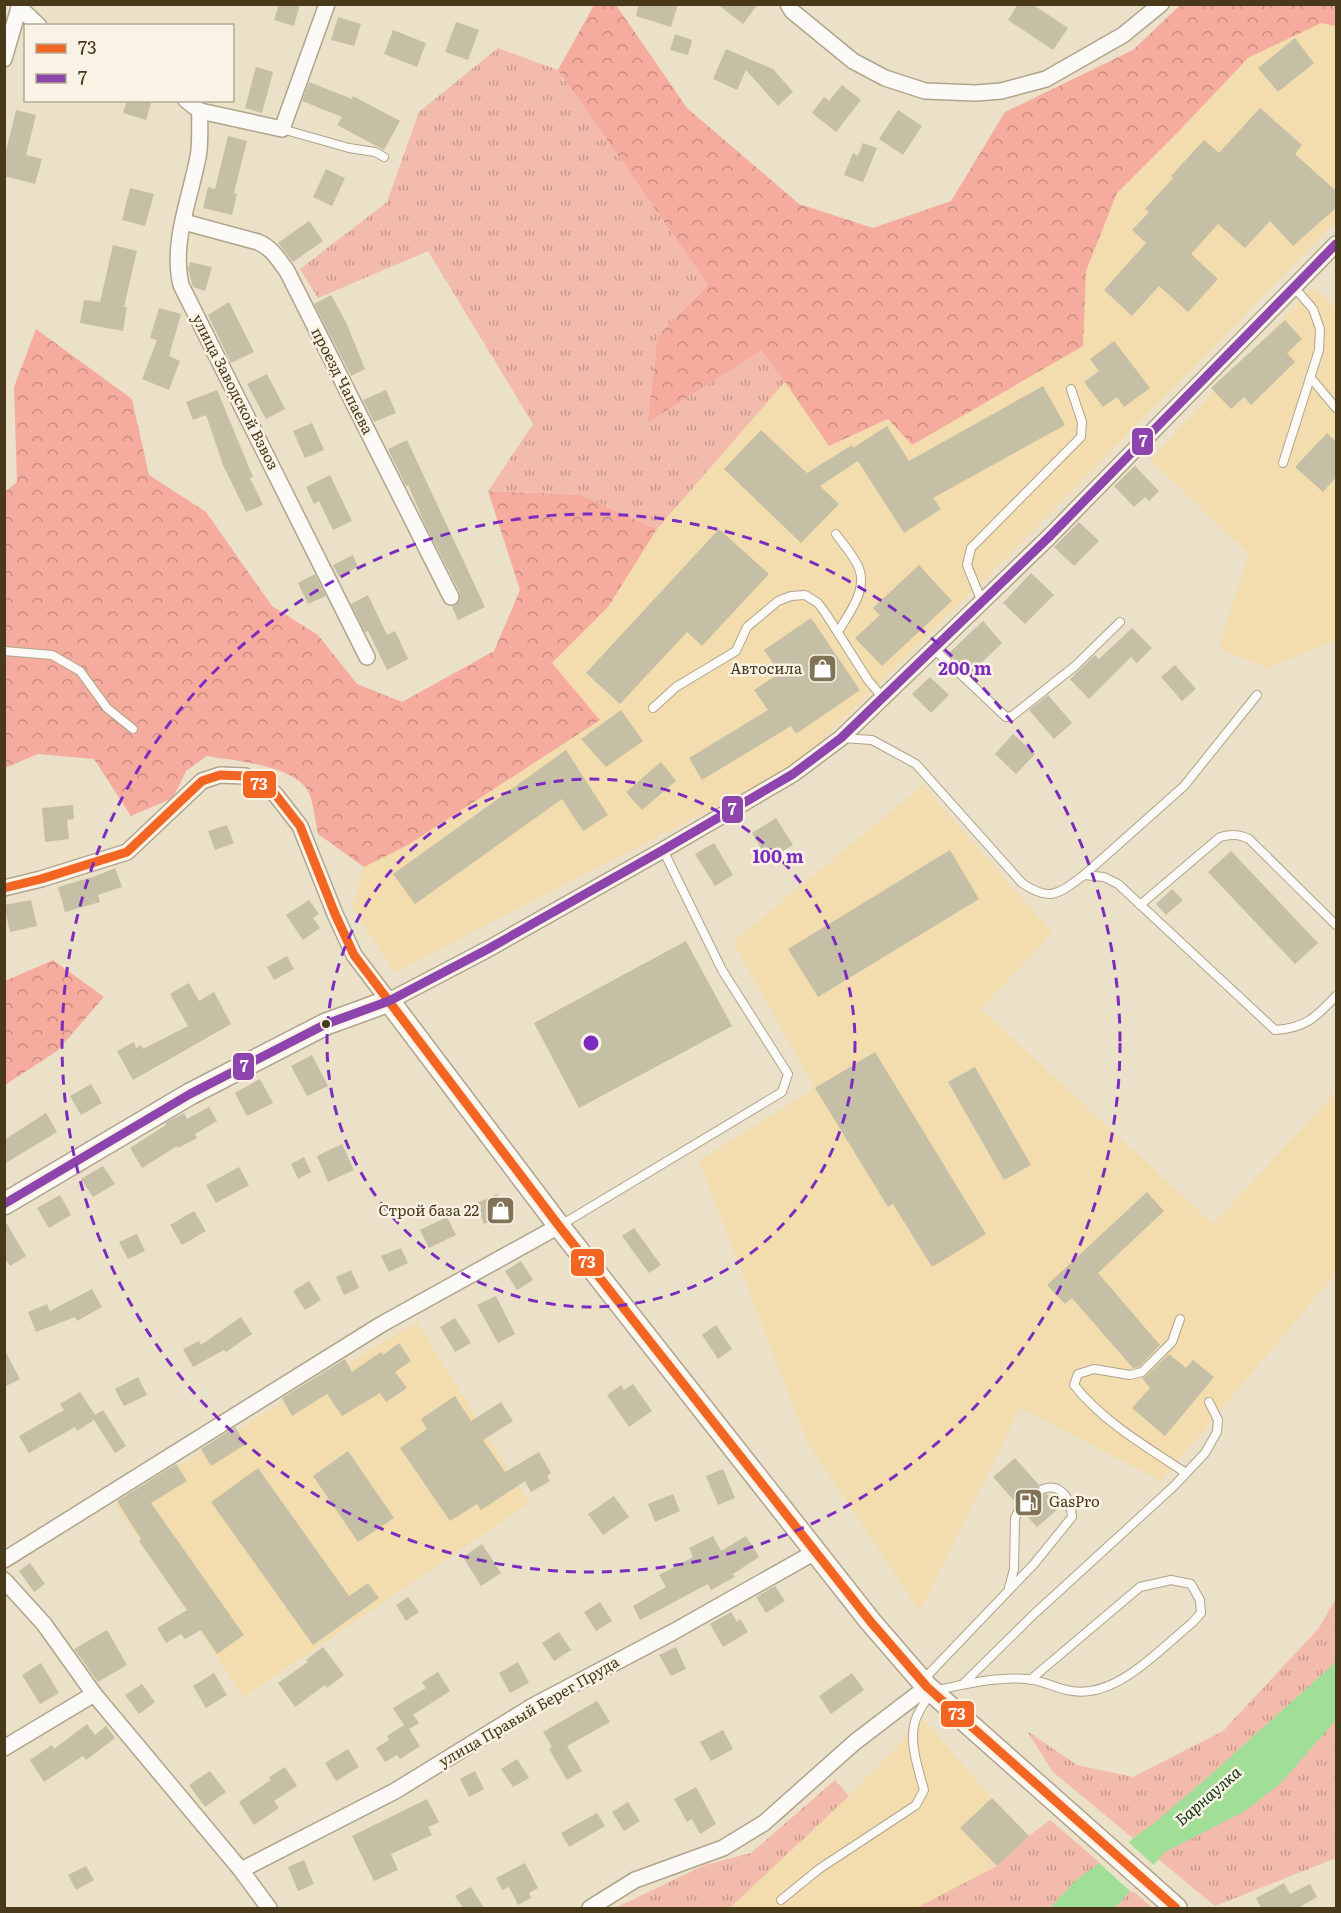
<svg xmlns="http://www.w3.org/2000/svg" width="1341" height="1913" font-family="Literata,serif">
<defs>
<pattern id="grass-tufts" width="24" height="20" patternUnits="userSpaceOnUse" patternTransform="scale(1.5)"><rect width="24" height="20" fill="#f3bbac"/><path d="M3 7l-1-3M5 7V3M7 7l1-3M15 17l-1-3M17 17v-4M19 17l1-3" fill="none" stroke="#c7998b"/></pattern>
<pattern id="forest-crowns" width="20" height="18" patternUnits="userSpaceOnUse" patternTransform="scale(1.5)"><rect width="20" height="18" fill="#f5ac9e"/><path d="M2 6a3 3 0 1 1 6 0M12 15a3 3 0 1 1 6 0" fill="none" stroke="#c88d80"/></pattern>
</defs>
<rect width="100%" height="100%" fill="#ebe0c8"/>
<!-- built -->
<g fill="#f3ddae">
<path d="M1321,23L1336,26V222L999,565L797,765L395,972L352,907L364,867L408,845L600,720L552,663L608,606L657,529L785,382L829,446L888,419L1083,346L1086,271L1117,193L1179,131L1248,58Z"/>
<path d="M1312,287L1336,308V640L1267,668L1219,648L1249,554L1150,460Z"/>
<path d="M923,785L1052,933L981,1009L1213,1224L1336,1092V1273L1161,1481L1020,1408L920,1611L807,1442L699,1161L815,1088L733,942Z"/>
<path d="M417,1322L529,1503L244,1697L115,1504Z"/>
<path d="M923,1719L992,1798L1029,1836L997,1866L916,1908H732L730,1907L849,1796Z"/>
</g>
<!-- grass -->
<g fill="url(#grass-tufts)">
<path d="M498,48L558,70L708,285L658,337L647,423L761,351L785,382L657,529L581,495L488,491L533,424L428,251L318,298L300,269L387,202L419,112Z"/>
<path d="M1336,1598V1858L1215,1906L1053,1772L1027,1731L1077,1765L1133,1777L1223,1731L1319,1628Z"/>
<path d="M835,1780L849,1796L731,1907L732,1908H615L705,1865L751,1853Z"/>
<path d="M1050,1820L1153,1908H916L997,1866L1029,1836Z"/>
</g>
<!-- forest -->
<g fill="url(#forest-crowns)">
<path d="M594,5H616L687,108L799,204L873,228L951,201L1005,112L1133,50L1180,5H1336V26L1321,23L1248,58L1179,131L1117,193L1086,271L1083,346L912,445L888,419L829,446L785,382L761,351L647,423L658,336L708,285L558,70Z"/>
<path d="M36,329L132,399L149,475L206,512L272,606L318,635L357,684L402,702L494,651L520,590L488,491L581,495L657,529L608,607L552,663L600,720L408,845L364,867L318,834C315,821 314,805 309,793C296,765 234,761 207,756L186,771L173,798L131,816L94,759L38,754L5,768V492L17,482L14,387Z"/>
<path d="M53,960L104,997L57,1051L5,1085V981Z"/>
</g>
<!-- water -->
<path fill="#a1df99" d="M1336,1662V1720L1280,1784L1245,1811L1165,1852L1115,1908H1050L1075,1881L1153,1824L1208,1777Z"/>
<!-- pier -->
<path fill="#ebe0c8" d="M1126,1840L1156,1867L1132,1893L1097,1861Z"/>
<!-- building -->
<g fill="#c5bfa5">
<path d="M279,4H300L294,26L274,20Z"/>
<path d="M639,4H678L671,27L636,16Z"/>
<path d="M717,4H758L743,24Z"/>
<path d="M1018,4H1032L1068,28L1053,50L1008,20Z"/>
<path d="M338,17L361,24L354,46L331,40Z"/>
<path d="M456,22L479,30L468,60L445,52Z"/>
<path d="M393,30L426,43L417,67L384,54Z"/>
<path d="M675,34L692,40L688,55L670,50Z"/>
<path d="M1295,38L1314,63L1278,92L1258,68Z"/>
<path d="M726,49L773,69L793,92L778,106L746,70L737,90L713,79Z"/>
<path d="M256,67L273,72L262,113L245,108Z"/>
<path d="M309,82L352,99L353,96L400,121L384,150L337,125L342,117L302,101Z"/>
<path d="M842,85L861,100L836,132L812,113L824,97L829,101Z"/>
<path d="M127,100H152L146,120L123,113Z"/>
<path d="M1260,108L1302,145L1295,154L1336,191V208L1293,246L1270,221L1245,248L1218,224L1191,254L1218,279L1188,312L1159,286L1132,316L1104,290L1146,243L1132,230L1149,212L1145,209L1173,178L1171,176L1204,140L1219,153Z"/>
<path d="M16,110L36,115L26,155L42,159L35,184L4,176V159Z"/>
<path d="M898,110L922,126L903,155L879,139Z"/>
<path d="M228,136L247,141L234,193L237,194L232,215L203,208L208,187L215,189Z"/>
<path d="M863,143L877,148L863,182L844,175L853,153L858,156Z"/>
<path d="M326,169L345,178L332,206L313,197Z"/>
<path d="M130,188L154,194L145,226L122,220Z"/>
<path d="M309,221L323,241L293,262L278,243Z"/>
<path d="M113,245L137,251L124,307H127L123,331L80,323L84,300L100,302Z"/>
<path d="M190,262L212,267L205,291L193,287L188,269Z"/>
<path d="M331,295L346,322L365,369L351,376L314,304Z"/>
<path d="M229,302L254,352L231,363L208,315Z"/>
<path d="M159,308L181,314L169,356L180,361L169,390L142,379L157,340L150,338Z"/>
<path d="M1285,320L1302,339L1287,353L1295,362L1251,405L1244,397L1231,409L1211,388Z"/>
<path d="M1114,341L1150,388L1124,407L1117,397L1103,407L1084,382L1099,371L1090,359Z"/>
<path d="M267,374L285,409L266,419L247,384Z"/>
<path d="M1043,386L1065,425L933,498L941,509L904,533L858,461L820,486L839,504L801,543L724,469L761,430L807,473L852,445L853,448L887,426L909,461Z"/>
<path d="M217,390L253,477L250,478L263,505L246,512L223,465L206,415L193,420L186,402Z"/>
<path d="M386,390L396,413L374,422L363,400Z"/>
<path d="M312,423L324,450L305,458L293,431Z"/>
<path d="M1327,433L1336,442V477L1323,492L1295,467Z"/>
<path d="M407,440L485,607L458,620L452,607L459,602L460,593L425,524L408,485L406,486L388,449Z"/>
<path d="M1135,466L1159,491L1149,501L1145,497L1134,507L1114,486Z"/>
<path d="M330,475L352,521L333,530L319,501L314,504L306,487Z"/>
<path d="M1079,522L1099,541L1074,566L1054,547Z"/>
<path d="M719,529L769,574L702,646L687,632L620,704L586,673Z"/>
<path d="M353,555L358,567L339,577L333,565Z"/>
<path d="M919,565L952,601L882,666L855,638L880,615L873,608Z"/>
<path d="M1031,573L1054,595L1025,624L1003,603Z"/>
<path d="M315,574L326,596L308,604L298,583Z"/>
<path d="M368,595L387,635L395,631L408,659L387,670L368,631L365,632L351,604Z"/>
<path d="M811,618L860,690L796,734L791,726L702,780L689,758L768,710L754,690L780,673L764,650Z"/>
<path d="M983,621L1002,643L970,674L948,654Z"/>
<path d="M1132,628L1152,648L1137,663L1131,657L1089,699L1070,679L1095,655L1099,659Z"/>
<path d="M1175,665L1196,689L1182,701L1161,677Z"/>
<path d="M930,677L949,695L931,713L912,694Z"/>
<path d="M1048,695L1072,723L1054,739L1029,710Z"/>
<path d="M621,710L643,741L606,767L581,739Z"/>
<path d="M1013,734L1035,754L1016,774L995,754Z"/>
<path d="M566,750L608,815L583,831L562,799L415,904L393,874Z"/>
<path d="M661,762L676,781L642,810L626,792Z"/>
<path d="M73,805L74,819L67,820L69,839L45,842L42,808Z"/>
<path d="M776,818L793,845L768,860L752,833Z"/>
<path d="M227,825L234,843L215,850L208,831Z"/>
<path d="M714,843L733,875L715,886L695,854Z"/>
<path d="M950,850L979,899L818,997L788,949Z"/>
<path d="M1231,851L1318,943L1295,964L1208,872Z"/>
<path d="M115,868L122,887L98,895L100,902L65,912L58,887L96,876Z"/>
<path d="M1172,889L1183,900L1166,915L1156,904Z"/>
<path d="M31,900L37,926L10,932L4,905Z"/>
<path d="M309,900L319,914L313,918L320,928L303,940L286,915Z"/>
<path d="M686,941L732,1026L579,1108L534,1023Z"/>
<path d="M287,956L294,969L274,980L267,967Z"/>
<path d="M189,983L199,1001L214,992L231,1024L133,1080L117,1051L134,1042L136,1048L141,1045L143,1049L188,1026L170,994Z"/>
<path d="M875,1052L986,1234L932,1267L893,1204L888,1207L815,1088Z"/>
<path d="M312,1055L328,1086L307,1096L291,1066Z"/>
<path d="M975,1067L1031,1165L1004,1180L948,1082Z"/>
<path d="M260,1079L273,1103L247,1116L235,1093Z"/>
<path d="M91,1084L102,1103L81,1115L70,1096Z"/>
<path d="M209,1107L217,1121L195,1134L197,1138L178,1148L177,1146L142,1168L130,1148L166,1125L165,1123L174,1118L184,1113L187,1119Z"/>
<path d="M46,1113L57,1132L4,1164V1140Z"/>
<path d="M342,1144L354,1170L328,1182L317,1156Z"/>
<path d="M304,1157L311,1172L298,1179L291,1164Z"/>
<path d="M103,1166L115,1184L93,1197L81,1179Z"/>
<path d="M239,1167L249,1185L216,1203L206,1185Z"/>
<path d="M1147,1192L1164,1211L1098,1273L1160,1345L1139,1367L1133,1368L1072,1298L1065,1304L1047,1285Z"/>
<path d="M497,1194L506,1214L484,1224L475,1204Z"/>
<path d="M60,1195L71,1215L49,1228L37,1208Z"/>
<path d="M194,1211L206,1231L182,1245L170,1225Z"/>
<path d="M447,1217L456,1235L429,1248L420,1230Z"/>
<path d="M4,1219L26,1256L10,1266L4,1257Z"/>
<path d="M634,1228L661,1265L649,1273L622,1236Z"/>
<path d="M137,1234L145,1251L128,1259L119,1242Z"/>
<path d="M401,1248L408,1263L389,1272L381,1256Z"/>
<path d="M521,1261L533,1280L517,1290L505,1271Z"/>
<path d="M351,1270L359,1288L344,1295L336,1277Z"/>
<path d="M309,1281L321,1300L305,1310L293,1291Z"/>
<path d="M92,1289L102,1307L77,1321L75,1317L36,1332L28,1312L47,1304L50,1311Z"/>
<path d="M496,1296L515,1334L498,1343L477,1305Z"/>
<path d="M241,1317L252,1334L226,1352L224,1350L193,1367L183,1349L199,1341L201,1345Z"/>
<path d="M455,1318L471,1343L455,1352L440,1327Z"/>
<path d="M716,1325L732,1349L718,1359L702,1335Z"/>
<path d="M399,1343L411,1361L395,1372L407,1388L386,1402L380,1393L342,1416L327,1394L292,1416L282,1398L345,1359L352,1372L381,1352L383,1355Z"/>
<path d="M4,1349L20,1379L4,1387Z"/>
<path d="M1169,1354L1186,1368L1193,1360L1214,1377L1165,1436L1132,1408L1150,1388L1142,1378L1146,1376Z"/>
<path d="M138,1377L147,1395L124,1406L115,1389Z"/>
<path d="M633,1384L652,1411L629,1427L607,1395L621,1385L624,1390Z"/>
<path d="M80,1392L95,1415L103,1410L126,1446L115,1453L94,1420L77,1431L75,1427L29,1453L19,1436L64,1410L60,1404Z"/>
<path d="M455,1396L471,1421L501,1402L513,1421L483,1440L505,1472L539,1452L551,1473L547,1476L550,1481L531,1492L525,1481L481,1510L477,1504L450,1521L400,1448L427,1429L421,1419Z"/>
<path d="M235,1427L246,1444L211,1466L201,1449Z"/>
<path d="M348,1451L394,1518L358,1542L313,1476Z"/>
<path d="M1015,1458L1039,1485L1038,1493L1042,1495L1047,1494L1059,1508L1037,1527L1024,1513L1025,1504L1020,1502L1016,1503L993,1477Z"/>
<path d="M176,1464L187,1481L151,1503L244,1635L217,1654L201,1630L185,1639L181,1634L166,1643L157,1628L187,1610L139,1541L141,1539L117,1501Z"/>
<path d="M258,1468L349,1596L368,1583L379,1598L313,1645L211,1502Z"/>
<path d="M723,1469L735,1498L718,1505L706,1476Z"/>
<path d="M673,1494L680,1511L655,1522L648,1504Z"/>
<path d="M614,1496L629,1517L603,1535L588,1514Z"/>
<path d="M713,1536L721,1551L746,1536L759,1557L733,1574L735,1577L711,1590L708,1584L640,1620L633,1606L666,1587L659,1575L693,1557L689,1548Z"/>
<path d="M482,1544L501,1573L481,1586L463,1557Z"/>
<path d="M30,1563L45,1584L34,1592L19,1571Z"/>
<path d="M775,1586L785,1601L766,1613L756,1597Z"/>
<path d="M408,1597L419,1612L406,1621L396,1605Z"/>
<path d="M600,1602L612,1621L596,1631L584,1612Z"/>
<path d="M731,1612L737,1622L740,1619L748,1632L723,1647L710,1624Z"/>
<path d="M107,1630L127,1665L98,1682L74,1649Z"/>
<path d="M559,1632L571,1650L554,1661L542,1643Z"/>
<path d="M323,1647L344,1675L327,1688L325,1685L295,1707L278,1683L308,1662L306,1660Z"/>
<path d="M676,1647L686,1669L671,1676L659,1655Z"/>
<path d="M518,1662L529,1683L510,1693L499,1673Z"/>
<path d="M41,1663L59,1693L40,1704L22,1675Z"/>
<path d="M438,1672L450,1691L413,1715L419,1723L409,1729L420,1746L400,1759L397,1755L385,1762L376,1748L389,1740L387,1736L404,1725L393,1708L426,1688L422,1682Z"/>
<path d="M214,1673L227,1695L206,1708L193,1686Z"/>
<path d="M852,1673L864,1690L831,1714L819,1696Z"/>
<path d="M142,1684L155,1702L139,1714L125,1695Z"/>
<path d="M597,1701L610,1722L567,1746L582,1771L567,1780L549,1749L552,1747L543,1732Z"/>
<path d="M87,1724L95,1735L106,1726L115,1738L86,1760L83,1756L44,1782L30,1760L52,1745L54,1749Z"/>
<path d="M723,1730L733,1749L711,1761L700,1742Z"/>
<path d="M348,1749L359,1767L336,1781L325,1763Z"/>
<path d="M517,1759L529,1778L513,1787L501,1769Z"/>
<path d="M285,1767L297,1786L274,1801L279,1808L254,1825L239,1802L271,1780L269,1777Z"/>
<path d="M210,1771L226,1792L205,1807L189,1785Z"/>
<path d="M475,1771L484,1789L469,1797L460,1779Z"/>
<path d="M696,1787L716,1824L700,1834L692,1819L687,1822L674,1799Z"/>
<path d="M992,1798L1029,1836L997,1866L960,1828Z"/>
<path d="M427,1799L439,1822L428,1827L432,1835L391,1854L398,1870L374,1881L352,1836Z"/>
<path d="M628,1802L640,1821L624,1831L612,1812Z"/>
<path d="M597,1813L605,1826L569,1847L561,1833Z"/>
<path d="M304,1860L314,1884L298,1891L288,1867Z"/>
<path d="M525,1863L538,1888L529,1893L531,1898L518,1905L509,1887L502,1890L496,1878Z"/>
<path d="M86,1866L94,1880L76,1890L68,1875Z"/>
<path d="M1284,1883L1290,1894L1310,1884L1317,1897L1298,1908H1261L1256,1898Z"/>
<path d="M471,1887L484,1908H463L455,1896Z"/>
</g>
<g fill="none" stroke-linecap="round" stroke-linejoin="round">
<defs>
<g id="service">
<path d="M282,129L349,148L375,152L384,157"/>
<path d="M1310,377L1336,408"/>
<path d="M1283,463L1319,350L1320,329L1313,309L1293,286"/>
<path d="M836,534C843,544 853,555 858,566C869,589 849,613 838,632"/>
<path d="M982,602L967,565L971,548L1081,437L1082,422L1071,389"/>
<path d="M934,649L1006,717L1012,716L1075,666L1120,622"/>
<path d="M4,651L52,655L80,671L107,708L133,729"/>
<path d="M653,708L676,687L736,651L747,627L778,601L791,596L805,595L818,603L826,614L868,680L883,698"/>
<path d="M842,738L872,740L916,764L1022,883C1051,903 1059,893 1084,875L1104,877L1118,884L1275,1030C1306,1028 1316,1017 1336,996"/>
<path d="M1084,875L1184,786L1257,695"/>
<path d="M1140,905L1220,837C1231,834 1238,834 1249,839L1336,925"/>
<path d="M561,1225L782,1092L788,1074L722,970L663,850"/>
<path d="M1180,1319L1172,1342L1142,1372L1130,1375L1094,1369L1078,1374L1074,1385C1103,1422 1147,1447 1186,1473"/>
<path d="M1009,1588L1014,1569L1015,1518L1020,1508"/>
<path d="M923,1680L1034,1564L1072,1517C1071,1501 1062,1482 1043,1489"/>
<path d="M962,1685L1032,1616L1174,1486L1205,1453L1217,1432L1218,1420L1209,1402"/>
<path d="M781,1900L819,1869L916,1805L924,1790C918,1768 907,1738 917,1716C921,1707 927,1699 932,1691C963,1685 996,1676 1028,1679C1051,1682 1065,1695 1090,1691C1127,1686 1164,1646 1192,1623L1201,1613L1200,1600L1191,1584L1171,1580L1140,1587L1030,1680"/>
</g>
<g id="minor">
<path d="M788,4L792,11L853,61L885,78L925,91L976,93L1001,91L1046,79L1123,35L1161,4"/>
<path d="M19,7L39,26"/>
<path d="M4,59L20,4"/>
<path d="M186,100L200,111L282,129L327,4"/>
<path d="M200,111C199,126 201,143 198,157C190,199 171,243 181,285L367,657"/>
<path d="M184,222L258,242C272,248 278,259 287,271L451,597"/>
<path d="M4,888L41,879L127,852L202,781L220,775L245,776L275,794L300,826L335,914L354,955L389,1001L488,949L663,850L793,774L841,738L1049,537L1336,244"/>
<path d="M4,1560L382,1324L559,1226"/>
<path d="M4,1580L44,1624L94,1694L241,1870L269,1908"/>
<path d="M4,1748L94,1694"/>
<path d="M241,1870L395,1791L533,1706L673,1632L815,1552"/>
<path d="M590,1908L635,1880L723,1848L764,1823L855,1742L927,1687"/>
</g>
<path id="secondary" d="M4,1204L190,1094L326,1024L389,1001L559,1226L870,1621L927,1687L1176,1908"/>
</defs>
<!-- service casing -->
<use href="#service" stroke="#b0a48b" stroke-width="10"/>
<!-- minor casing -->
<use href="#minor" stroke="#b0a48b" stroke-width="18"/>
<!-- secondary casing -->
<use href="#secondary" stroke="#b0a48b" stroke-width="24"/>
<!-- service -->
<use href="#service" stroke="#fcfaf7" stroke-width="8"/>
<!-- minor -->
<use href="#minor" stroke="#fcfaf7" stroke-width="15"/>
<!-- secondary -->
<use href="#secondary" stroke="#fcfaf7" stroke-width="21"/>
<defs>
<path id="bus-1" d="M4,888L41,879L127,852L202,781L220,775L245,776L275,794L300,826L335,914L354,955L559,1226L870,1621L927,1687L1176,1908"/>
<path id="bus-2" d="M4,1204L190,1094L326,1024L389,1001L488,949L663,850L793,774L841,738L1049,537L1336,244"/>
</defs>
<!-- bus-1 casing -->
<use href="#bus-1" stroke="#faf3e5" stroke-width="14"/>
<!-- bus-2 casing -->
<use href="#bus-2" stroke="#faf3e5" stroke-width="14"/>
<!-- bus-1 -->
<use href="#bus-1" stroke="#f26522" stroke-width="9"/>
<!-- bus-2 -->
<use href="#bus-2" stroke="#8e44ad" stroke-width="9"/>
</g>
<!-- distance rings -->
<g fill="none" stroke="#7b2cbf" stroke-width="3" stroke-dasharray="10 8">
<circle cx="591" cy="1043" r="264"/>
<circle cx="591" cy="1043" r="529"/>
</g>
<!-- icons -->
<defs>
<symbol id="shop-square" viewBox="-11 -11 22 22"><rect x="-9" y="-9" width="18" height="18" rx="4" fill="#807357" stroke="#faf3e5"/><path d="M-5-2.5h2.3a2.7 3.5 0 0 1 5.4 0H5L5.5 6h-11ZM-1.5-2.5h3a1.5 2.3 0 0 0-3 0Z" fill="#fff"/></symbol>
<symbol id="fuel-square" viewBox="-11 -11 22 22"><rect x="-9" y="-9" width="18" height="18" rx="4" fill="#807357" stroke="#faf3e5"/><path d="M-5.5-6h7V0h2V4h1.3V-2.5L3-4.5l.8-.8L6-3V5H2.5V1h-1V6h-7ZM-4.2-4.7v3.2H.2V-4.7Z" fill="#fff"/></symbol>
</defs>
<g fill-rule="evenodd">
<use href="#shop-square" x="806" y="652" width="33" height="33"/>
<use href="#shop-square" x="484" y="1194" width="33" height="33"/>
<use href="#fuel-square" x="1012" y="1486" width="33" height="33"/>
</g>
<!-- markers -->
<circle fill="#47391a" stroke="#faf3e5" stroke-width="2" cx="326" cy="1024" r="5"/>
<g text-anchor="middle" stroke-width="5" stroke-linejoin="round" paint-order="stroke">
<!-- street labels -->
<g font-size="15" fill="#47391a" stroke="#faf3e5">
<text transform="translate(342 381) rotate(63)" y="5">проезд Чапаева</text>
<text transform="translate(235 392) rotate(63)" y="5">улица Заводской Взвоз</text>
<text transform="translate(529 1712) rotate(-30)" y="5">улица Правый Берег Пруда</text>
</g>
<!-- poi labels -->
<g font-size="15" fill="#47391a" stroke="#faf3e5" text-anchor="end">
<text x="802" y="674">Автосила</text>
<text x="479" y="1216">Строй база 22</text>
<text x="1049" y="1507" text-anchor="start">GasPro</text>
</g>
<!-- water labels -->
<g font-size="16" font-style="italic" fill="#0c3210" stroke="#faf3e5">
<text transform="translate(1208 1796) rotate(-41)" y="6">Барнаулка</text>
</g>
</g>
<circle cx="591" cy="1043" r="9" fill="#7b2cbf" stroke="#faf3e5" stroke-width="3"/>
<g font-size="18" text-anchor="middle" font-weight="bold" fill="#7b2cbf" stroke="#faf3e5" stroke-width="5" stroke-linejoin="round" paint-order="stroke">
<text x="965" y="675">200 m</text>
<text x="778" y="863">100 m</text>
</g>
<g stroke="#faf3e5" stroke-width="2">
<rect x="1131" y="427" width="23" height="29" rx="6" fill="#8e44ad"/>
<rect x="242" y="770" width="35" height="29" rx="6" fill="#f26522"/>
<rect x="721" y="795" width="23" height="29" rx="6" fill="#8e44ad"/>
<rect x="232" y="1052" width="23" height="29" rx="6" fill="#8e44ad"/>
<rect x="570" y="1248" width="35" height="29" rx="6" fill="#f26522"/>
<rect x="940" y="1700" width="35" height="28" rx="6" fill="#f26522"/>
</g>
<g font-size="16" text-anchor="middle" font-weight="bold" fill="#fff">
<text x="1143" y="447">7</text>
<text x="259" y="790">73</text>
<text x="732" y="815">7</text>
<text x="244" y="1072">7</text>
<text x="587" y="1268">73</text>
<text x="957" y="1720">73</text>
</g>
<!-- border -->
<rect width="1341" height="1913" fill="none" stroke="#47391a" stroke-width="12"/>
<!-- legend -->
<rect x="24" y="24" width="210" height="78" fill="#faf3e5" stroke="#b2a994" stroke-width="1.5"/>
<rect x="36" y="44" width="30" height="9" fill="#f26522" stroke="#b2a994" stroke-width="1.5"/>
<text x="78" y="54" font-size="18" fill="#47391a">73</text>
<rect x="36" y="74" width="30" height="9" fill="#8e44ad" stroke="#b2a994" stroke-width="1.5"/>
<text x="78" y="84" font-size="18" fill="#47391a">7</text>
</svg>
